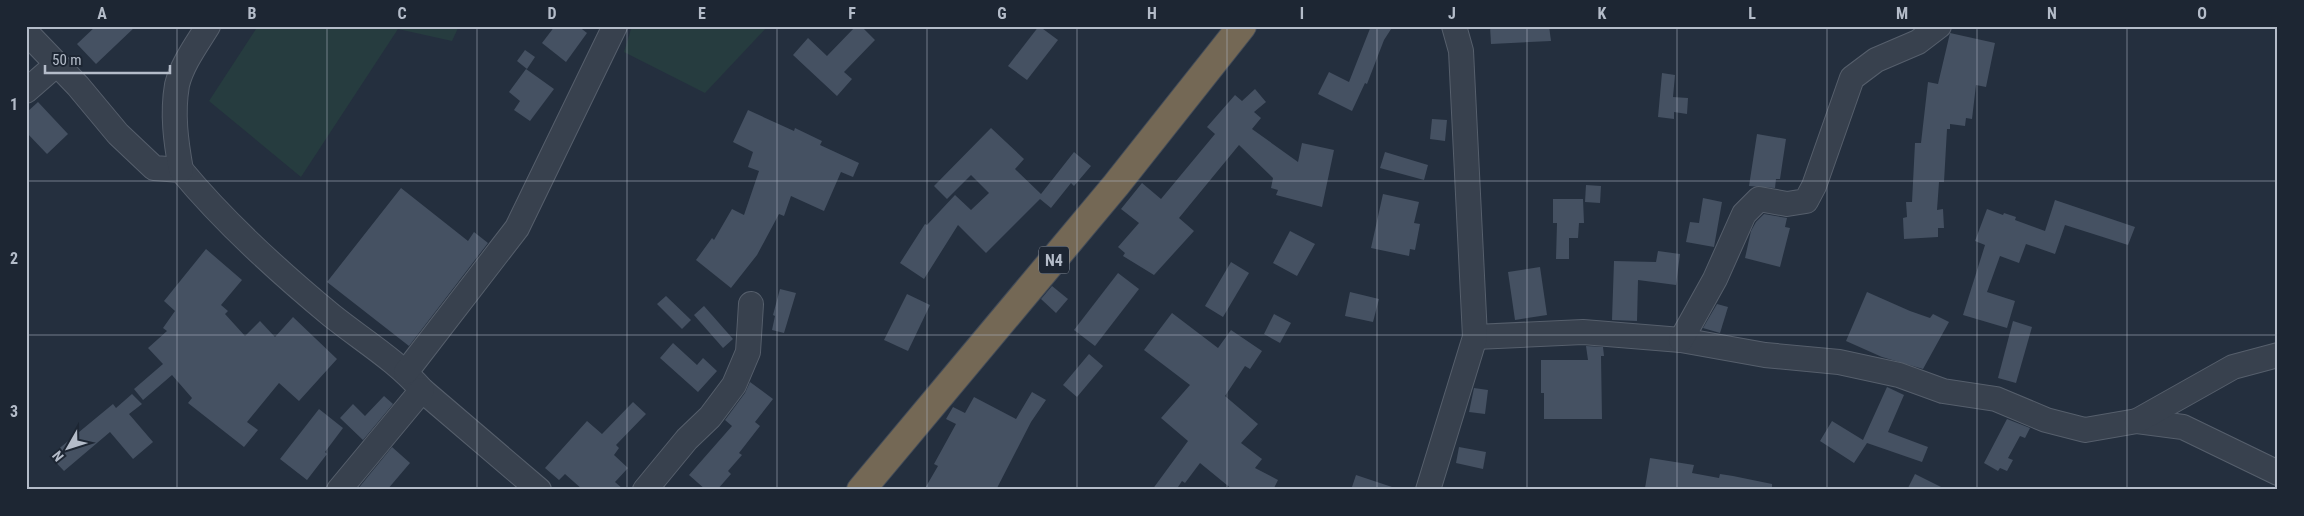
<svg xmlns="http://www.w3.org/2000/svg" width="2304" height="516" font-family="'Roboto Condensed',sans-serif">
<rect width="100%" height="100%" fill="#242f3e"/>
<!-- green -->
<g fill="#263c3f">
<path d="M258,26H459L452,41L398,29L301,177L209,101Z"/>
<path d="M632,26H768L705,93L624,52Z"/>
</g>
<!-- building -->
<g fill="#455162">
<path d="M96,26H136L96,64L77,44Z"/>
<path d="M555,26H578L587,33L566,62L542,43Z"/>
<path d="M856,26H861L875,40L844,72L852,79L837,96L793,55L808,38L827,56Z"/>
<path d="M1039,26L1058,40L1027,80L1008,66Z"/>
<path d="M1371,26H1393L1384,40L1367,84L1365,83L1352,111L1318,94L1329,72L1349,82Z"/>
<path d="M1490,26H1549L1551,41L1491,44Z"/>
<path d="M1950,33L1995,43L1986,87L1976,85L1972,119L1966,118L1965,126L1950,124V129H1947L1944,182H1939L1937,210L1943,209L1944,228H1938V237L1904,239L1903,218L1907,217L1906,202H1912L1915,143H1921L1928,82L1938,84Z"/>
<path d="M525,50L535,57L527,69L517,61Z"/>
<path d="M526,69L554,89L530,121L514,110L520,101L509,92Z"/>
<path d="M1662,73L1675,75L1673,97L1688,98L1687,114L1674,112V119L1658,117Z"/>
<path d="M1255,89L1266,102L1254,112L1261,118L1252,129L1298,162L1302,143L1334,150L1322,207L1276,195L1278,190L1271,188L1273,178L1239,145L1179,218L1194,231L1154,275L1123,256L1125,253L1118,247L1139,223L1121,209L1142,183L1161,199L1215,134L1207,127L1235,95L1242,101Z"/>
<path d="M38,102L68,134L47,154L26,132V113Z"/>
<path d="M748,110L794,131L795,128L822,141L820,145L859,163L853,177L841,172L824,211L791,196L784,216L779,214L757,255L731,288L696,260L712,238L714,240L732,209L744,215L759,171L748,167L753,152L733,142Z"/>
<path d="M1432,119L1447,120L1445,141L1430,139Z"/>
<path d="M991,128L1024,159L1015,169L1041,194L1074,152L1091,166L1074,186L1071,183L1051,208L1040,199L986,253L958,225L924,279L900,263L925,224L927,225L955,195L971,210L989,193L971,175L947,199L934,186Z"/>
<path d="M1757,134L1786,139L1780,179H1776L1775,188L1749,186Z"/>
<path d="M1385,152L1428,165L1424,180L1380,168Z"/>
<path d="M1586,185L1601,186L1600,203L1585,202Z"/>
<path d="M401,188L468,241L474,232L488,243L409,346L327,282Z"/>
<path d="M1383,194L1419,202L1414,223L1420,224L1415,250L1410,249L1409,256L1371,248Z"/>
<path d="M1703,198L1722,202L1714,247L1686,242L1690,222L1699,223Z"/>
<path d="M1553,199H1583L1584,223H1579L1578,238H1569V259H1556L1557,223H1553Z"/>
<path d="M2055,200L2135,227L2128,245L2065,225L2055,254L2026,244L2019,263L2000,256L1987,292L2015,301L2007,328L1963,315L1985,245L1975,241L1987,209L2003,215L2004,213L2016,217L2015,220L2045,231Z"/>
<path d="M1764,214L1787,218L1785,227L1790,228L1780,267L1745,258L1751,231L1756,222Z"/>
<path d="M1290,231L1315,244L1297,276L1273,263Z"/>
<path d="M206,249L242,280L221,305L228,311L225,314L245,336L260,321L275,337L293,317L337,359L299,401L279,383L247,422L258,430L244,447L188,403L192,398L172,375L143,400L134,389L163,364L148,348L167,331L163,328L175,311L164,301Z"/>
<path d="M1658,251L1680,254L1676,285L1638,280L1637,321L1612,320L1614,261L1656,262Z"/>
<path d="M1231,262L1249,273L1223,317L1205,306Z"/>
<path d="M1540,267L1547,315L1515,320L1508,272Z"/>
<path d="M1118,273L1139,289L1095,346L1074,330Z"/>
<path d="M1052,286L1068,299L1056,313L1041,299Z"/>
<path d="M780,289L796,293L784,333L772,330L775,316L773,315Z"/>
<path d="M1350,292L1379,299L1373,322L1345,316Z"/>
<path d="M1867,292L1910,311L1930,318L1933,314L1949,322L1923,369L1882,357L1846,341Z"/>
<path d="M907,294L930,305L908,351L884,340Z"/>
<path d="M666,296L691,320L682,329L657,304Z"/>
<path d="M1717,304L1728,307L1720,333L1703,328Z"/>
<path d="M704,306L733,339L723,348L694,315Z"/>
<path d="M1172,313L1218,348L1231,330L1262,351L1250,369L1245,366L1225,396L1258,424L1241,443L1262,459L1255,468L1278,480L1273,490H1233L1200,463L1185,483L1182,481L1176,490H1152L1188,441L1161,418L1190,385L1144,350Z"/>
<path d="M1274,314L1291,323L1280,343L1264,334Z"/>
<path d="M2013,321L2032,327L2016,383L1998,378Z"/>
<path d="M673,343L697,365L703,358L717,371L698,392L660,358Z"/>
<path d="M1586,346L1603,347L1604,356H1601L1602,419H1544V393H1541V360H1588Z"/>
<path d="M1089,354L1103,366L1077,397L1063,385Z"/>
<path d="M750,382L773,399L755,422L760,426L739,453L742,455L728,471L731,474L717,490H706L689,475L732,426L725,420L745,393Z"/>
<path d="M1887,387L1904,395L1888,432L1928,447L1922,462L1867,443L1854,463L1820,441L1832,421L1863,440Z"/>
<path d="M1474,388L1488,390L1485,414L1469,412Z"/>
<path d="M1032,392L1046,400L1031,422L996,490H924L938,466L934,464L956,424L946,419L953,407L965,413L974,397L1016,419Z"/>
<path d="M132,394L142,404L129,414L153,442L133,459L110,432L64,471L50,456L113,404L116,408Z"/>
<path d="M384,396L393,404L363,440L340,418L353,404L365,416Z"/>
<path d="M633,402L646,414L616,445L619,448L614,455L628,468L615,482L624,490H583L565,474L559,480L545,468L587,421L602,434Z"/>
<path d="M319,409L343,428L325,452L327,454L307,480L280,459Z"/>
<path d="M2007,419L2030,428L2025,438L2020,436L2008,458L2013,460L2007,471L2000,468L1998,471L1984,463Z"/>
<path d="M392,447L410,463L387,490H357Z"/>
<path d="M1459,447L1486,452L1483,469L1456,463Z"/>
<path d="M1650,458L1694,465L1692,473L1719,478L1720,474L1733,476L1772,484V490H1658L1645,488Z"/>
<path d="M1915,474L1947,490H1907Z"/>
<path d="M1356,475L1392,487V490H1351Z"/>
</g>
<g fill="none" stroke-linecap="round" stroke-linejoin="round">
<defs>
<g id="minor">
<path d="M26,32L78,86L118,134L154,168L181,170C224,222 279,272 331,315C362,340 396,360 422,390L539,490"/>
<path d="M26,91L57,64"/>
<path d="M181,170C176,142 172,114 177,85C182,64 197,44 208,26"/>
<path d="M1475,337L1583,332L1681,340L1765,355L1839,362L1899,375L1943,391L1996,399L2046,420L2085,430L2137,421L2183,427L2278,473"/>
<path d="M1681,340L1715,279L1744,214L1759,199L1787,204L1806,201L1814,186L1852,78L1876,60L1918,42L1939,26"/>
<path d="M406,372L517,228L615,26"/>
<path d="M2137,421L2233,367L2278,355"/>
<path d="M339,490L422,390"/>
<path d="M645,490L687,439L710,417L734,385L748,352L751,304"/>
<path d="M1428,490L1475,337L1461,51L1454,26"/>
</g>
<path id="highway" d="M861,490L1116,185L1242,26"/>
</defs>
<!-- minor casing -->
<use href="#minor" stroke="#565f6c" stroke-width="26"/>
<!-- highway casing -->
<use href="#highway" stroke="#434c59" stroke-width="30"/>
<!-- minor -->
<use href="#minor" stroke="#38414e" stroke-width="24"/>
<!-- highway -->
<use href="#highway" stroke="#746855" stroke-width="28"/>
</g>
<!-- grid -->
<path fill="none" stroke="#b4bcc9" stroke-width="1" stroke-opacity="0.55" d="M177,26V490M327,26V490M477,26V490M627,26V490M777,26V490M927,26V490M1077,26V490M1227,26V490M1377,26V490M1527,26V490M1677,26V490M1827,26V490M1977,26V490M2127,26V490M26,181H2278M26,335H2278"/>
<g text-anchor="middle" stroke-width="4.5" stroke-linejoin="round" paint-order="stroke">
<!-- shield labels -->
<rect fill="#1d2633" stroke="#878f9c" stroke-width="1" x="1039" y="246.5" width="30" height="27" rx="4"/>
<g font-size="16" font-weight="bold" fill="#b4bcc9">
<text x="1054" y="266">N4</text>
</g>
</g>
<!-- border -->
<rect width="2304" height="516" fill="none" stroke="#1d2633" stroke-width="55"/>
<!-- north arrow -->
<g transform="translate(68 448) rotate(231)" stroke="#1d2633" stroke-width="4" paint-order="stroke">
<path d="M0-4L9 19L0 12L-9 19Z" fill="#b4bcc9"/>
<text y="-8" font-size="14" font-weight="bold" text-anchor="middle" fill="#b4bcc9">N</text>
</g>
<!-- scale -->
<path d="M45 65v8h125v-8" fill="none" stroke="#b4bcc9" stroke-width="2.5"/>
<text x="52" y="65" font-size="15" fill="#b4bcc9" stroke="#1d2633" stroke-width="4" paint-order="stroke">50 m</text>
<rect x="28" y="28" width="2248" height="460" fill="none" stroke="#b4bcc9" stroke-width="2"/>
<g font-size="16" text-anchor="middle" font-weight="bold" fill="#b4bcc9">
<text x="102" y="19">A</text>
<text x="252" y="19">B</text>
<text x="402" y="19">C</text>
<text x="552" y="19">D</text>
<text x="702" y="19">E</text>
<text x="852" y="19">F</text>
<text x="1002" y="19">G</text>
<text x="1152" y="19">H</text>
<text x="1302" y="19">I</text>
<text x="1452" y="19">J</text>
<text x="1602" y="19">K</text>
<text x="1752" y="19">L</text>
<text x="1902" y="19">M</text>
<text x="2052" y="19">N</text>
<text x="2202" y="19">O</text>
<text x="14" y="110">1</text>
<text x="14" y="264">2</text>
<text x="14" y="417">3</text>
</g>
</svg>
